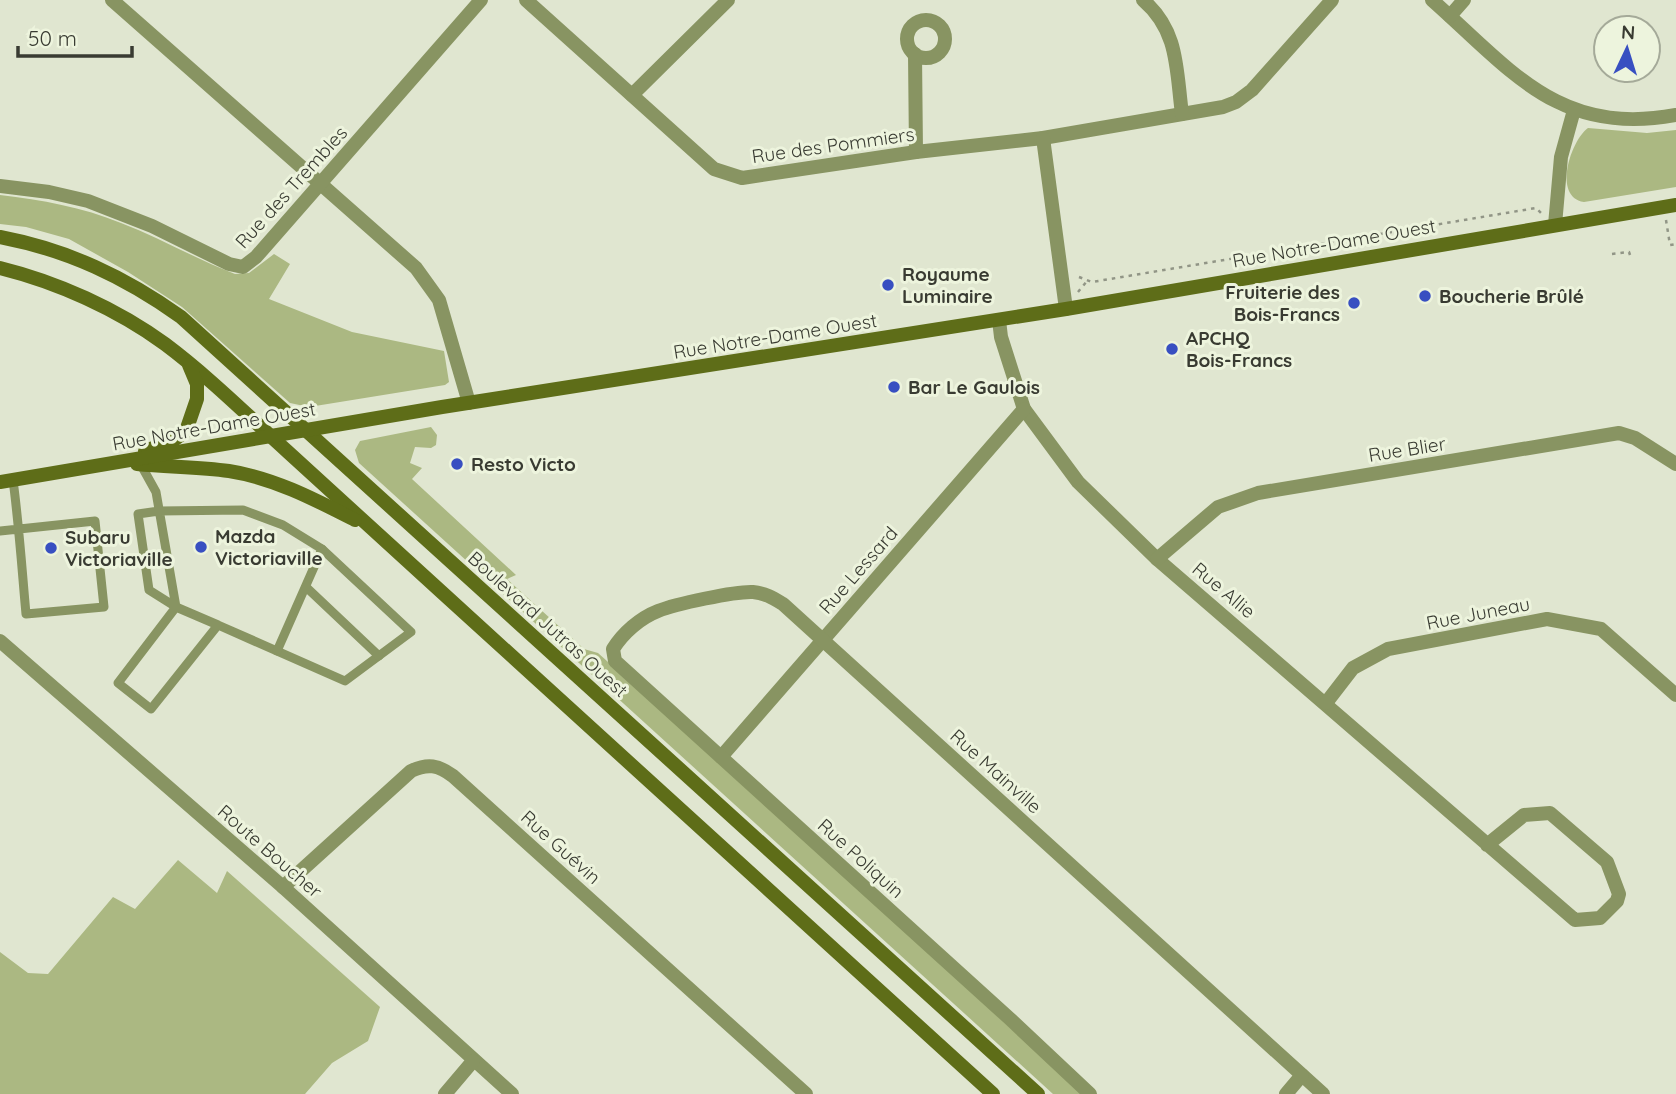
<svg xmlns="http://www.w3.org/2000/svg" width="1676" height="1094" font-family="Quicksand,sans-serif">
<rect width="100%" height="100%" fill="#e0e6d0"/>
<!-- green -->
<g fill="#abb882">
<path d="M1588,128L1647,133L1676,130V187L1584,202C1552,197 1571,140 1588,128Z"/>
<path d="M0,195C42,200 82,207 121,223C160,238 196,259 235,274L249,273L274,254L290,264L269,299L352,332L444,351L449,382L445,385L309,407L290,403L182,307L128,272L69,239L26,227L0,224Z"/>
<path d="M431,427L437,435L436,445L431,448L415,447L410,463L422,468L412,479L516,575L507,579L584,649L598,653L663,711L1083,1094H1053L359,463L355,450L360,441Z"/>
<path d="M178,860L217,893L227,871L380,1007L368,1041L332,1063L305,1094H0V952L28,973L48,974L113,897L135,909Z"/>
</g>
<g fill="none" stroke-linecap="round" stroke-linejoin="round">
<!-- path -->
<g stroke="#919586" stroke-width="2.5" stroke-dasharray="3.5 5" stroke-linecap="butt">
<path d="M1666,220L1670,245L1676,244"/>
<path d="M1612,254L1629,252L1630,255"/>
<path d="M1079,277L1092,282L1536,208L1542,214"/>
<path d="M1078,292L1087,281"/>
</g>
<!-- lane -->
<g stroke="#889462" stroke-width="9">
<path d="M141,465L156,492L176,607L118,683L151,709L218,625L345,681L411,632L322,549L283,525L243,510L159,511L138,514L149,590L176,607L218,625"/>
<path d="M0,531L95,521L104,607L26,614C22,570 19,525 13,480"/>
<path d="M306,587L379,656"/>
<path d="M277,651L322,549"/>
</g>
<!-- street -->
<g stroke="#889462" stroke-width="14">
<path d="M112,0L416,268L439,300L469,403"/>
<path d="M526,0L714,169L742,178L916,152L1043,138L1223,107L1236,102L1252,90L1332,0"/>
<path d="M1143,0C1179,31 1176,69 1182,114"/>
<path d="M1432,0C1511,70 1559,137 1676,115"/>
<path d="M1450,16L1464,0"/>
<circle cx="926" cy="39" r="19"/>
<path d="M915,54L916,152"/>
<path d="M632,95L728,0"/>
<path d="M1043,138L1066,309"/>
<path d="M0,186L49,192L88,201L152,226L229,264L243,267L256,257L481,0"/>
<path d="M1555,225L1561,157L1574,110"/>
<path d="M999,320L1001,337L1024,409L1078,482L1157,559L1575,920L1600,918L1617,901L1619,894L1607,862L1550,813L1524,815L1487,845"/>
<path d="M1157,559L1218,507L1258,493L1619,433L1635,438L1676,464"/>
<path d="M0,641L283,887L512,1094"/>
<path d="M1326,703L1353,668L1388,649L1547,619L1601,629L1676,695"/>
<path d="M721,757L1024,409"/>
<path d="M283,887L411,771C428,763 438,765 453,776L806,1094"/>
<path d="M445,1094L473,1061"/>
<path d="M1090,1094L1009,1018L615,661L613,649C623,633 640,618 658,611C675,604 736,591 753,592C765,593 773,598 783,604L1323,1094"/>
<path d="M1286,1094L1302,1075"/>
</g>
<!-- secondary -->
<g stroke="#5e6d18" stroke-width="14">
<path d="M0,237C68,250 125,277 181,317L1038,1094"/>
<path d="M0,268C57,282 117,309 165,344C209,377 247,415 288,452C341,501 394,549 447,597C630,762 812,928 993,1094"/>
<path d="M145,451L174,440L186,431L197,399V384L189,365"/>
<path d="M137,464C167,467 199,467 229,471C274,478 314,499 355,520"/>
<path d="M0,482L442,407L1066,309L1676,205"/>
</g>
</g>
<!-- markers -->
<g fill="#384fc1" stroke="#edf4dd" stroke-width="2.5">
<circle cx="888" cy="285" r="7"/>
<circle cx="1425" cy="296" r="7"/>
<circle cx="1354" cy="303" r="7"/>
<circle cx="1172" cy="349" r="7"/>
<circle cx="894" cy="387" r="7"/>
<circle cx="457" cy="464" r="7"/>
<circle cx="201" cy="547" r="7"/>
<circle cx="51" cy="548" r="7"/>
</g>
<g text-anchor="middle" stroke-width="6" stroke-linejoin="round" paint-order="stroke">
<!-- street labels -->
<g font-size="19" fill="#393b32" stroke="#edf4dd">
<text transform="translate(833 145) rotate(-8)" y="7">Rue des Pommiers</text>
<text transform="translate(291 187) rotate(-48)" y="7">Rue des Trembles</text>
<text transform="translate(1334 243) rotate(-10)" y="7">Rue Notre-Dame Ouest</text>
<text transform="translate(775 336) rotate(-9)" y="7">Rue Notre-Dame Ouest</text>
<text transform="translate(214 426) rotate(-10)" y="7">Rue Notre-Dame Ouest</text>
<text transform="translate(1407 449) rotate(-9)" y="7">Rue Blier</text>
<text transform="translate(858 570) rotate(-49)" y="7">Rue Lessard</text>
<text transform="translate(1224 590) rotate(40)" y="7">Rue Allie</text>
<text transform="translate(1478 613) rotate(-11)" y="7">Rue Juneau</text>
<text transform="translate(548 624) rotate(42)" y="7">Boulevard Jutras Ouest</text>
<text transform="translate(996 771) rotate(42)" y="7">Rue Mainville</text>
<text transform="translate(561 847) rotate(42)" y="7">Rue Guévin</text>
<text transform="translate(270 851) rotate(41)" y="7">Route Boucher</text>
<text transform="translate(861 858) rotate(42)" y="7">Rue Poliquin</text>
</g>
<!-- poi labels -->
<g font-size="19" font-weight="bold" fill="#393b32" stroke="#edf4dd" text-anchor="start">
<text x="902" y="281">Royaume<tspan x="902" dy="22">Luminaire</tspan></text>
<text x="1340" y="299" text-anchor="end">Fruiterie des<tspan x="1340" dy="22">Bois-Francs</tspan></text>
<text x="1439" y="303">Boucherie Brûlé</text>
<text x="1186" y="345">APCHQ<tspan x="1186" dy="22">Bois-Francs</tspan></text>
<text x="908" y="394">Bar Le Gaulois</text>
<text x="471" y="471">Resto Victo</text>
<text x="215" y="543">Mazda<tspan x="215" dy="22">Victoriaville</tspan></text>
<text x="65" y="544">Subaru<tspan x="65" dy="22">Victoriaville</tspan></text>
</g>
</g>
<!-- north arrow -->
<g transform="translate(1627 49) rotate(4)"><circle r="33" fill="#edf4dd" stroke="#a5aa99" stroke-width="2"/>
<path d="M0-5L12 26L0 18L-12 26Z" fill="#384fc1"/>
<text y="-10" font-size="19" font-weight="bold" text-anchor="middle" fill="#393b32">N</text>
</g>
<!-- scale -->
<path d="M18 46v10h114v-10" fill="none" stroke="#393b32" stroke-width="3.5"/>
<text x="28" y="46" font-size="21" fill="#393b32" stroke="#edf4dd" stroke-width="5" paint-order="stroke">50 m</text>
</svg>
